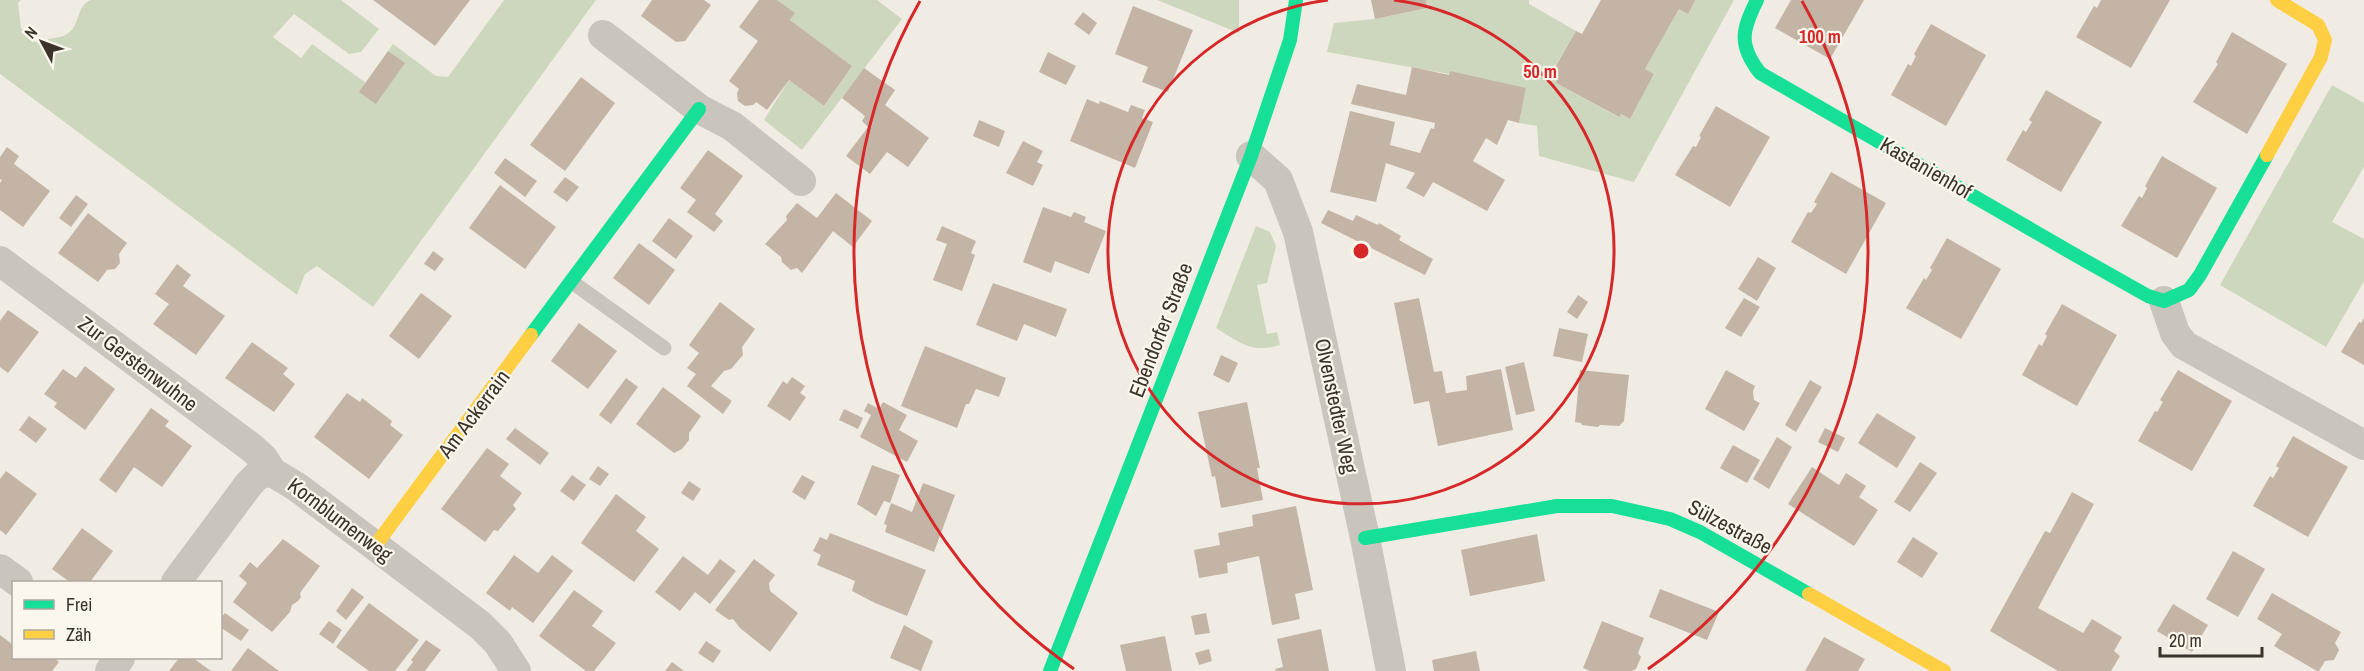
<svg xmlns="http://www.w3.org/2000/svg" width="2364" height="671" font-family="'Archivo Narrow',sans-serif">
<rect width="100%" height="100%" fill="#f0ece4"/>
<!-- green -->
<g fill="#cdd7be">
<path d="M0,0H21L18,3L21,28L34,41L47,48L48,39C54,38 63,37 67,34C81,26 75,6 91,0H341L379,29L361,52L349,54L294,14L273,37L301,58L312,44L366,83L393,44L436,76L448,77L504,0H596L373,307L317,266L305,274L297,295L0,74Z"/>
<path d="M777,0H877L902,19L802,150L764,120L789,80L824,106L852,66L790,20L794,13Z"/>
<path d="M1157,0H1239V33Z"/>
<path d="M1426,0H1529V4L1576,31L1550,75L1557,79L1556,83L1618,117L1621,114L1630,119L1654,74L1645,69L1679,9L1695,0H1734L1634,182L1539,156L1537,126L1519,123L1526,88L1327,52L1334,23L1375,19L1427,8Z"/>
<path d="M2332,85L2364,103V167L2332,222L2364,239V281L2326,347L2220,285Z"/>
<path d="M1256,226L1270,232L1276,246L1267,283L1257,285L1267,334L1277,332L1280,345C1250,354 1240,342 1216,328Z"/>
</g>
<!-- building -->
<g fill="#c4b4a5">
<path d="M373,0H470L435,46Z"/>
<path d="M652,0H704L711,5L685,41L676,42L641,16Z"/>
<path d="M759,0H777L795,13L790,20L852,66L824,106L789,80L767,110L756,102L753,105L745,106L738,101L737,93L739,89L729,81L758,41L739,27Z"/>
<path d="M1371,0H1426L1427,8L1375,19Z"/>
<path d="M1601,0H1695L1688,14L1679,9L1645,69L1654,74L1630,119L1621,114L1619,117L1556,83L1557,79L1550,76L1576,31L1582,34Z"/>
<path d="M1791,0H1864L1830,59L1775,28Z"/>
<path d="M2101,0H2170L2131,68L2076,37L2094,6L2097,8Z"/>
<path d="M1133,6L1193,30L1168,92L1142,82L1148,67L1115,54Z"/>
<path d="M1083,12L1097,23L1089,35L1074,24Z"/>
<path d="M1931,24L1986,55L1946,126L1891,95L1908,64L1911,66L1916,56L1914,54Z"/>
<path d="M2232,32L2287,64L2247,134L2193,102L2218,64L2216,62Z"/>
<path d="M388,51L405,63L376,104L359,92Z"/>
<path d="M1048,52L1076,66L1066,85L1039,72Z"/>
<path d="M1412,67L1449,75L1450,71L1526,88L1519,123L1508,120L1497,145L1486,138L1473,161L1505,180L1487,211L1433,182L1424,197L1406,188L1415,173L1386,163L1376,202L1330,192L1350,111L1395,122L1390,145L1420,153L1431,128L1434,129L1435,123L1351,104L1357,84L1406,95Z"/>
<path d="M864,68L895,90L885,105L929,138L908,167L887,152L870,174L846,156L868,127L862,121L865,116L842,98Z"/>
<path d="M581,77L615,103L565,171L530,145Z"/>
<path d="M2046,90L2102,122L2061,192L2006,160L2023,130L2026,132L2032,122L2029,120Z"/>
<path d="M1087,99L1099,104L1100,101L1128,112L1131,105L1145,110L1142,118L1153,122L1135,168L1070,141Z"/>
<path d="M1716,106L1770,137L1730,207L1675,175L1693,146L1696,147L1701,137L1699,136Z"/>
<path d="M979,120L1005,131L999,147L973,136Z"/>
<path d="M1023,141L1043,151L1037,162L1043,165L1033,186L1006,173Z"/>
<path d="M7,147L19,156L14,164L50,191L23,227L0,210V183L2,180L0,179V157Z"/>
<path d="M708,150L743,176L715,214L723,221L714,232L687,212L696,200L680,188Z"/>
<path d="M2162,156L2217,188L2177,258L2121,226L2139,196L2142,198L2147,188L2145,186Z"/>
<path d="M505,158L537,181L525,197L494,173Z"/>
<path d="M1831,172L1886,203L1846,274L1791,242L1808,212L1811,213L1817,204L1814,202Z"/>
<path d="M565,177L579,187L567,202L553,192Z"/>
<path d="M500,185L556,227L525,269L469,228Z"/>
<path d="M836,193L872,221L853,247L833,231L802,273L797,268L791,270L782,262L781,257L765,244L787,220L786,216L797,203L817,218Z"/>
<path d="M76,195L88,204L71,227L59,218Z"/>
<path d="M1043,207L1071,217L1074,212L1086,217L1084,222L1106,231L1089,274L1055,261L1051,273L1023,262Z"/>
<path d="M1328,210L1353,221L1356,215L1378,225L1379,223L1401,236L1399,240L1433,259L1425,275L1321,223Z"/>
<path d="M88,213L127,243L119,254L120,263L115,269L107,270L98,282L58,253Z"/>
<path d="M669,218L693,236L676,259L652,241Z"/>
<path d="M942,226L976,241L971,253L975,255L962,291L933,280L947,244L936,240Z"/>
<path d="M1947,238L2001,269L1961,339L1906,308L1924,278L1926,280L1932,270L1930,268Z"/>
<path d="M639,243L675,270L649,305L613,278Z"/>
<path d="M433,251L444,259L435,271L424,264Z"/>
<path d="M1758,257L1776,268L1757,301L1738,289Z"/>
<path d="M177,264L191,275L183,286L225,316L196,355L153,324L169,304L155,294Z"/>
<path d="M993,283L1067,309L1056,337L1024,324L1017,341L976,325Z"/>
<path d="M421,293L452,316L419,359L389,336Z"/>
<path d="M1578,295L1588,302L1577,319L1567,312Z"/>
<path d="M1419,298L1434,372L1442,371L1446,393L1467,390L1466,376L1501,369L1513,430L1438,446L1429,401L1414,404L1394,303Z"/>
<path d="M1744,298L1760,307L1741,337L1725,328Z"/>
<path d="M720,302L755,329L742,347L743,355L731,369L724,371L711,386L732,401L723,414L687,386L696,374L687,368L699,353L689,345Z"/>
<path d="M2062,304L2117,335L2077,406L2022,375L2039,344L2042,346L2047,336L2045,334Z"/>
<path d="M8,310L39,332L8,373L0,367V321Z"/>
<path d="M2364,318V365L2341,352L2359,322L2361,323Z"/>
<path d="M579,323L617,351L588,389L551,361Z"/>
<path d="M1559,328L1588,334L1582,362L1553,356Z"/>
<path d="M252,342L288,368L283,374L295,384L274,412L225,378Z"/>
<path d="M925,346L1006,378L999,397L976,389L969,404H966L957,428L901,406Z"/>
<path d="M1221,355L1238,363L1229,383L1213,375Z"/>
<path d="M1524,362L1535,411L1516,415L1505,367Z"/>
<path d="M85,366L115,389L85,430L54,407L57,403L44,394L63,369L76,378Z"/>
<path d="M1580,370L1629,375L1624,421L1619,426L1600,425L1598,427L1582,425L1581,423L1575,422Z"/>
<path d="M1726,370L1755,386L1753,391L1754,400L1760,403L1744,431L1705,409Z"/>
<path d="M2178,370L2232,401L2192,471L2138,441L2155,411L2157,412L2163,402L2160,400Z"/>
<path d="M792,377L805,386L800,393L806,397L790,421L767,406L783,381L787,384Z"/>
<path d="M626,378L638,387L611,424L599,415Z"/>
<path d="M1810,380L1822,387L1796,432L1785,425Z"/>
<path d="M663,387L701,416L689,433V440L682,449L674,453L636,424Z"/>
<path d="M347,393L360,402L362,398L392,421L390,425L403,435L369,479L314,437Z"/>
<path d="M883,402L907,415L899,430L918,441L907,462L860,437L871,415L864,411L868,403L879,409Z"/>
<path d="M1247,402L1260,468H1257L1263,500L1221,508L1215,476L1212,477L1198,412Z"/>
<path d="M151,408L169,421L165,426L192,446L162,487L134,467L116,493L99,480Z"/>
<path d="M844,409L863,418L858,429L839,420Z"/>
<path d="M1877,413L1916,437L1897,468L1858,443Z"/>
<path d="M29,416L47,429L36,443L19,430Z"/>
<path d="M515,428L549,453L540,465L506,439Z"/>
<path d="M1825,428L1845,438L1838,452L1818,442Z"/>
<path d="M2293,436L2348,467L2308,537L2253,506L2270,476L2273,478L2279,468L2276,466Z"/>
<path d="M1777,437L1792,447L1769,489L1753,479Z"/>
<path d="M1733,445L1760,460L1747,483L1720,468Z"/>
<path d="M487,448L509,464L500,476L522,493L513,505L516,509L498,531L494,530L485,542L441,509Z"/>
<path d="M1920,462L1937,473L1910,512L1894,502Z"/>
<path d="M872,465L900,475L890,503L884,501L876,516L857,504Z"/>
<path d="M598,466L609,474L600,486L589,479Z"/>
<path d="M1812,467L1839,485L1846,473L1866,486L1859,497L1878,510L1854,546L1788,504Z"/>
<path d="M6,471L37,494L6,535L0,530V479Z"/>
<path d="M572,475L586,485L574,501L560,491Z"/>
<path d="M802,475L815,482L805,500L792,492Z"/>
<path d="M689,481L701,489L693,501L681,493Z"/>
<path d="M923,483L955,495L934,552L885,532L887,525L884,524L891,503L912,512Z"/>
<path d="M2072,492L2094,504L2038,608L2083,633L2092,619L2122,637L2114,651L2120,656L2111,671H2058L1990,631L2045,531L2050,533Z"/>
<path d="M616,494L646,517L636,531L659,549L634,582L581,543Z"/>
<path d="M1296,506L1313,590L1295,594L1300,619L1272,625L1259,556L1227,563L1228,573L1199,578L1194,550L1220,545L1218,533L1253,526L1252,515Z"/>
<path d="M82,528L113,551L90,582H70L52,569Z"/>
<path d="M830,533L926,570L907,616L875,603L852,591L855,581L817,565L821,555L813,551L820,537L827,540Z"/>
<path d="M1537,534L1545,581L1470,596L1461,550Z"/>
<path d="M1913,537L1938,553L1922,578L1897,562Z"/>
<path d="M283,539L320,566L300,593L301,597L298,601L292,605L290,612L272,632L233,602L247,583L239,576L250,562L257,568Z"/>
<path d="M2233,551L2265,569L2238,617L2206,599Z"/>
<path d="M514,555L538,573L552,555L573,571L533,623L512,607L510,611L486,593Z"/>
<path d="M683,556L708,575L720,559L736,571L710,604L695,592L680,611L655,592Z"/>
<path d="M754,559L775,575L769,583L770,591L798,613L770,652L740,628L733,619L729,620L715,610Z"/>
<path d="M352,588L364,597L346,620L336,611Z"/>
<path d="M1660,589L1719,612L1707,640L1649,617Z"/>
<path d="M574,590L603,611L592,626L616,643L594,671H586L539,636Z"/>
<path d="M2272,593L2341,632L2335,643L2339,650L2334,660L2325,661L2319,671H2317L2274,646L2282,634L2257,619Z"/>
<path d="M369,603L419,640L395,671H369L336,647Z"/>
<path d="M2173,604L2208,625L2192,652L2157,631Z"/>
<path d="M225,613L249,630L241,641L220,627V619Z"/>
<path d="M1206,613L1210,633L1195,635L1191,616Z"/>
<path d="M329,621L342,630L333,644L319,634Z"/>
<path d="M1602,621L1644,638L1638,653L1641,657L1636,669L1632,671H1590L1583,668Z"/>
<path d="M904,625L933,641L921,671L890,658Z"/>
<path d="M1321,629L1329,671H1276L1275,669L1283,667L1277,639Z"/>
<path d="M0,635L12,644L14,641V658H54L59,662L52,671H0Z"/>
<path d="M1165,636L1172,671H1126L1120,645Z"/>
<path d="M1824,637L1865,659L1858,671H1805Z"/>
<path d="M426,640L441,650L425,671H406L413,662L411,660Z"/>
<path d="M706,641L721,651L713,663L698,653Z"/>
<path d="M248,648L279,671H231Z"/>
<path d="M1209,649L1212,661L1199,665L1195,653Z"/>
<path d="M1476,651L1480,671H1434L1432,660Z"/>
<path d="M179,658H193L211,671H169Z"/>
<path d="M672,662L684,671H665Z"/>
</g>
<g fill="none" stroke-linecap="round" stroke-linejoin="round">
<!-- lane -->
<path stroke="#c9c4bc" stroke-width="15" d="M572,282L664,348"/>
<!-- street -->
<g stroke="#c9c4bc" stroke-width="30">
<path d="M603,35L699,109L732,126L801,181"/>
<path d="M1251,156L1278,180L1298,232L1365,538L1391,671"/>
<path d="M0,261L252,448L263,458L272,472"/>
<path d="M2164,301L2175,333L2184,345L2364,445"/>
<path d="M0,569L18,582"/>
<path d="M176,582L249,484L259,474L272,472L297,487L480,625L498,643L516,671"/>
<path d="M110,671L120,658"/>
</g>
<!-- fast -->
<g stroke="#16e098" stroke-width="14">
<path d="M1757,0C1742,30 1738,45 1760,73L2084,260L2148,296L2164,301L2189,290L2200,275L2267,155"/>
<path d="M531,335L699,109"/>
<path d="M1365,538L1557,506H1612L1670,519L1700,532L1809,594"/>
<path d="M1050,671L1251,156L1290,40L1296,0"/>
</g>
<!-- slow -->
<g stroke="#ffcf43" stroke-width="14">
<path d="M2267,155L2321,57L2325,40L2318,25L2277,0"/>
<path d="M375,546L531,335"/>
<path d="M1809,594L1944,671"/>
</g>
</g>
<!-- distance rings -->
<g fill="none" stroke="#d62828" stroke-width="3">
<path d="M1394 0A253 253 0 1 1 1328 0"/>
<path d="M1074 669A507 507 0 0 1 920 1M1802 1A507 507 0 0 1 1648 669"/>
</g>
<g text-anchor="middle" stroke-width="4.5" stroke-linejoin="round" paint-order="stroke">
<!-- street labels -->
<g font-size="21" fill="#3b322a" stroke="#fbf7ed">
<text transform="translate(1926 168) rotate(30)" y="7">Kastanienhof</text>
<text transform="translate(1161 330) rotate(-69)" y="7">Ebendorfer Straße</text>
<text transform="translate(138 364) rotate(37)" y="7">Zur Gerstenwuhne</text>
<text transform="translate(1336 406) rotate(78)" y="7">Olvenstedter Weg</text>
<text transform="translate(474 414) rotate(-53)" y="7">Am Ackerrain</text>
<text transform="translate(340 520) rotate(37)" y="7">Kornblumenweg</text>
<text transform="translate(1730 527) rotate(28)" y="7">Sülzestraße</text>
</g>
</g>
<circle cx="1361" cy="251" r="9" fill="#d62828" stroke="#fbf7ed" stroke-width="3"/>
<g font-size="18" text-anchor="middle" font-weight="bold" fill="#d62828" stroke="#fbf7ed" stroke-width="4.5" stroke-linejoin="round" paint-order="stroke">
<text x="1820" y="43">100 m</text>
<text x="1540" y="78">50 m</text>
</g>
<!-- legend -->
<rect x="12" y="581" width="210" height="78" fill="#fbf7ed" stroke="#aea89f" stroke-width="1.5"/>
<rect x="24" y="600" width="30" height="9" fill="#16e098" stroke="#aea89f" stroke-width="1.5"/>
<text x="66" y="611" font-size="18" fill="#3b322a">Frei</text>
<rect x="24" y="630" width="30" height="9" fill="#ffcf43" stroke="#aea89f" stroke-width="1.5"/>
<text x="66" y="641" font-size="18" fill="#3b322a">Zäh</text>
<!-- north arrow -->
<g transform="translate(42 42) rotate(311)" stroke="#fbf7ed" stroke-width="4.5" paint-order="stroke">
<path d="M0-4.5L10 22L0 15L-10 22Z" fill="#3b322a"/>
<text y="-9" font-size="16" font-weight="bold" text-anchor="middle" fill="#3b322a">N</text>
</g>
<!-- scale -->
<path d="M2160 647v9h102v-9" fill="none" stroke="#3b322a" stroke-width="3"/>
<text x="2169" y="647" font-size="18" fill="#3b322a" stroke="#fbf7ed" stroke-width="4.5" paint-order="stroke">20 m</text>
</svg>
